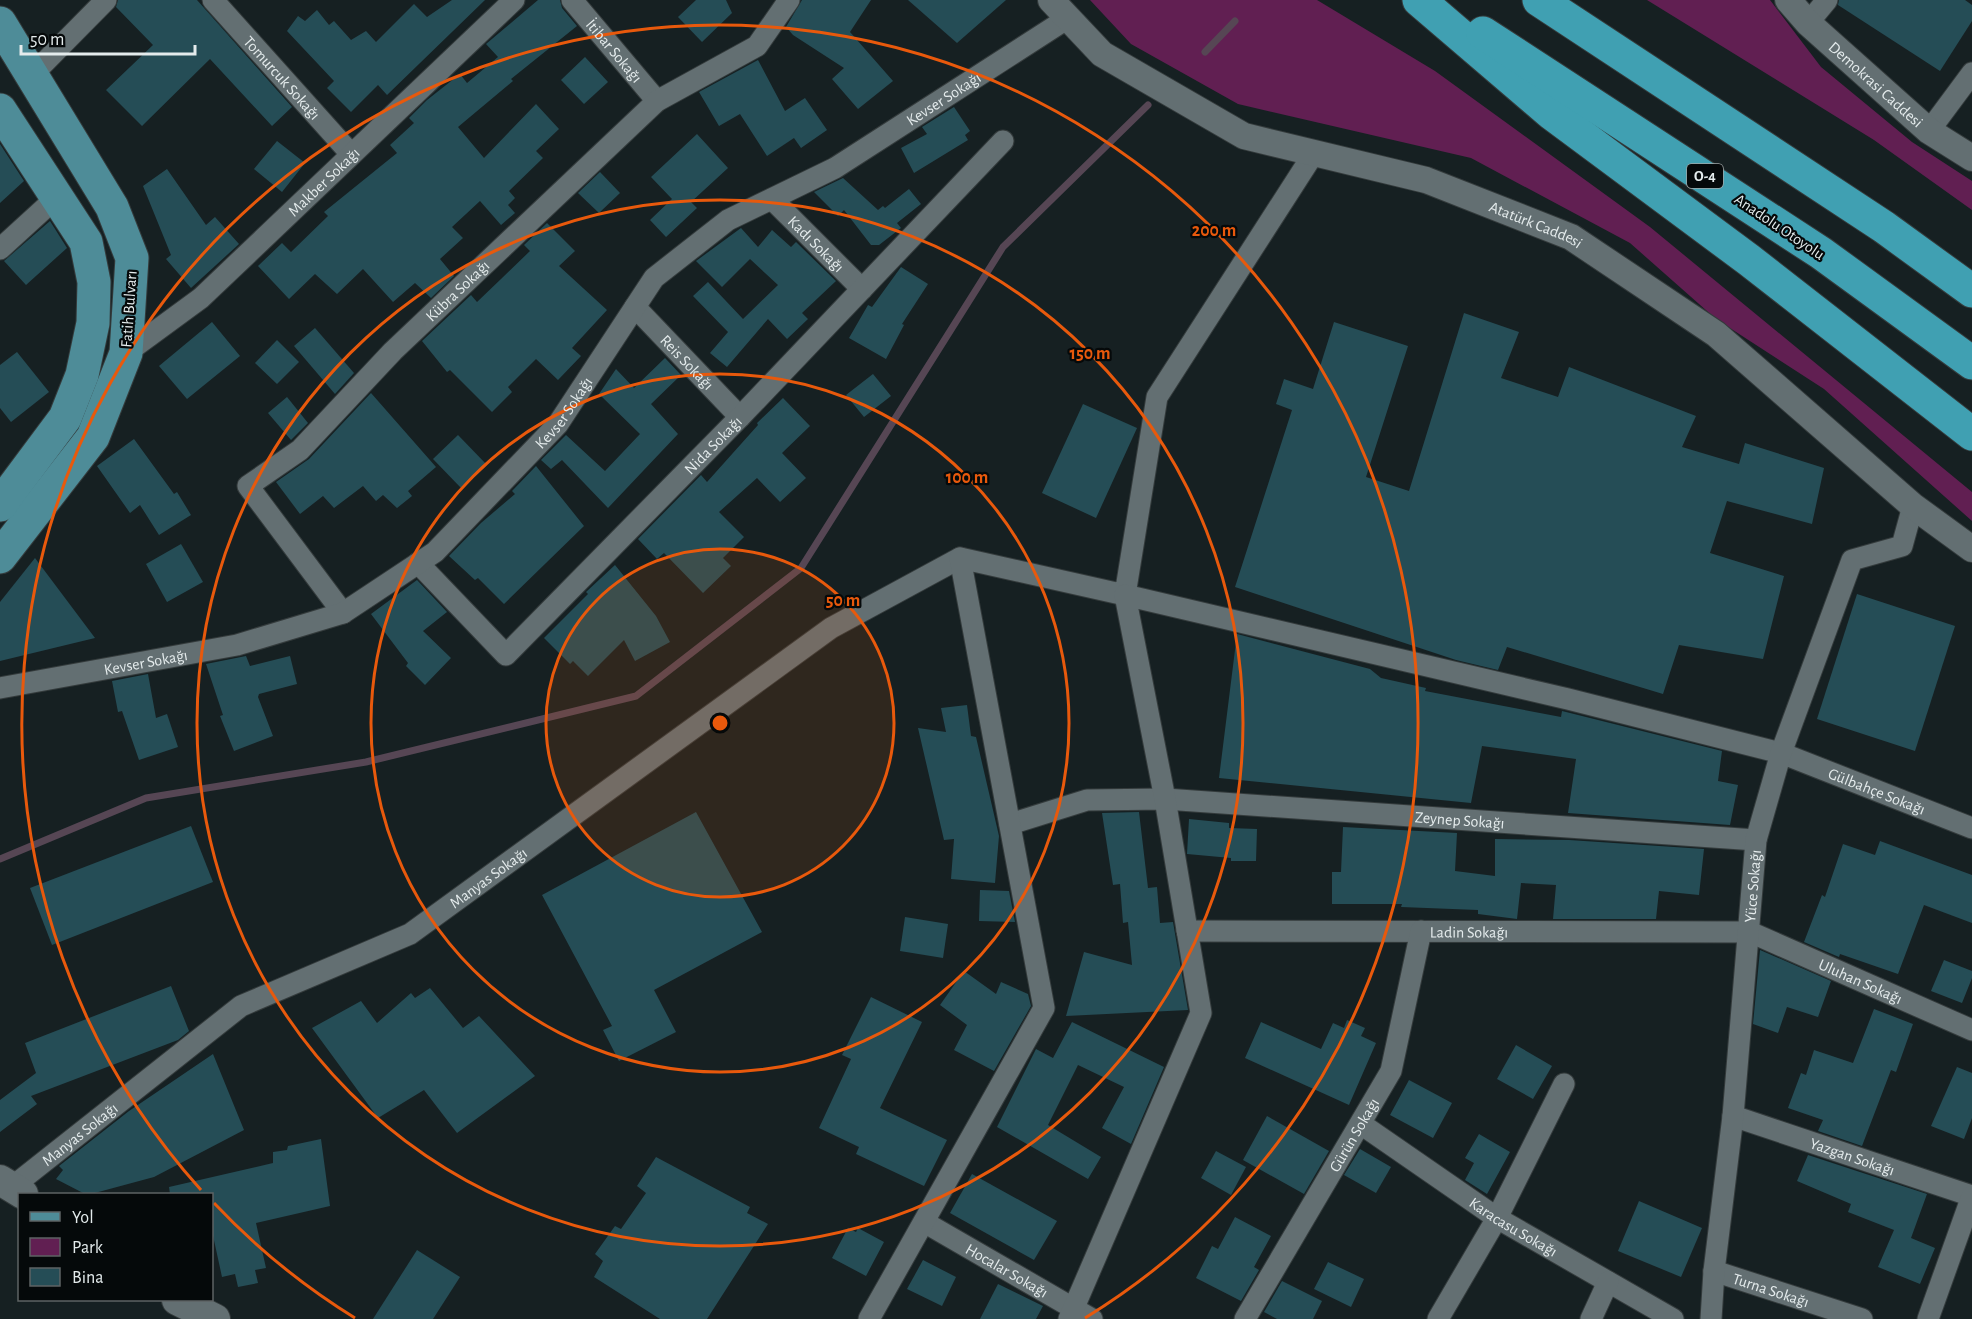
<svg xmlns="http://www.w3.org/2000/svg" width="1972" height="1319" font-family="'Alegreya Sans',sans-serif">
<rect width="100%" height="100%" fill="#162022"/>
<!-- green -->
<g fill="#611f52">
<path d="M1090,0H1317L1435,71L1650,227L1972,492V521L1824,389L1716,319L1630,243L1471,158L1238,104L1131,44Z"/>
<path d="M1647,0H1770L1821,67L1912,142L1972,181V210L1874,140Z"/>
</g>
<g fill="none" stroke-linecap="round" stroke-linejoin="round">
<!-- stream -->
<g stroke="#564654" stroke-width="7">
<path d="M1205,52L1235,21"/>
<path d="M0,859L146,798L366,762L636,696L801,568L1003,247L1148,105"/>
</g>
</g>
<!-- building -->
<g fill="#254d56">
<path d="M118,0H197L292,107L272,126L210,59L142,126L106,90L153,45L116,7Z"/>
<path d="M452,0H485L387,95L378,85L351,112L327,88L334,81L287,31L298,16L305,21L317,10L329,25L334,21L351,40L366,31L376,42L414,4L427,17Z"/>
<path d="M538,0H560L562,8L577,26L511,79L513,81L458,127L484,158L536,104L559,129L536,151L543,158L509,191L515,198L508,205L515,213L501,225L480,201L452,227L463,238L440,259L454,276L431,298L415,283L393,302L363,269L337,294L315,274L289,299L258,266L282,243L291,252L328,216L324,212L397,153L390,145L414,123L409,118L427,100L460,74L467,83L498,57L486,44Z"/>
<path d="M696,0H726L732,13L702,42L678,17Z"/>
<path d="M802,0H871L850,32L893,81L858,109L832,79L844,68L793,35L786,27Z"/>
<path d="M908,0H1006L957,43Z"/>
<path d="M1839,0H1965L1972,5V21L1940,71L1838,5Z"/>
<path d="M585,57L608,82L584,104L561,80Z"/>
<path d="M758,60L785,111L805,98L827,130L801,148L794,138L767,156L740,114L719,126L699,92Z"/>
<path d="M954,107L970,131L965,135L968,140L914,173L901,148L927,134L922,127Z"/>
<path d="M697,134L728,168L691,202L697,208L666,237L650,220L672,199L651,177Z"/>
<path d="M277,141L305,163L282,192L254,169Z"/>
<path d="M0,144L24,181L0,203Z"/>
<path d="M167,169L206,225L215,217L239,244L191,288L166,259L171,255L143,186Z"/>
<path d="M600,172L620,193L599,213L578,193Z"/>
<path d="M843,178L878,210L883,206L885,208L909,189L921,204L897,223L901,228L879,245H871L844,210L838,216L814,192Z"/>
<path d="M50,221L67,248L26,285L4,261Z"/>
<path d="M547,223L575,251L559,266L607,310L572,348L581,356L558,380L536,359L508,387L512,392L492,412L450,370L447,372L422,341L471,295L477,302L501,279L530,251L524,245Z"/>
<path d="M741,228L758,247L772,230L791,247L796,242L836,281L802,313L808,319L787,339L768,319L727,367L710,353L728,332L693,296L708,282L743,319L778,285L750,259L722,287L696,261Z"/>
<path d="M901,267L928,284L902,324L904,325L886,359L849,338L868,305L872,307Z"/>
<path d="M1464,313L1519,332L1501,378L1558,397L1569,367L1696,416L1682,447L1739,464L1745,443L1824,468L1812,524L1727,501L1710,553L1784,576L1763,659L1679,645L1663,694L1507,647L1498,670L1456,660L1235,587L1292,410L1276,404L1284,379L1313,389L1334,322L1408,346L1366,477L1409,491Z"/>
<path d="M212,322L240,356L187,399L159,366Z"/>
<path d="M315,328L354,373L335,394L294,346Z"/>
<path d="M277,340L299,362L277,384L255,363Z"/>
<path d="M17,352L49,392L11,422L0,408V365Z"/>
<path d="M665,358L681,375L651,404L678,434L608,508L562,460L551,469L541,460L566,435L605,471L640,434L599,394L616,369L634,388Z"/>
<path d="M873,374L891,396L864,417L846,395Z"/>
<path d="M371,393L436,467L408,491L412,496L397,508L383,495L376,501L363,486L334,508L323,496L300,514L276,482L309,459Z"/>
<path d="M287,397L308,423L291,440L268,413Z"/>
<path d="M783,398L810,426L782,453L806,478L780,502L757,478L719,512L744,537L723,558L731,566L703,593L664,553L657,559L638,539L701,475L707,482L758,425L757,423Z"/>
<path d="M1083,404L1137,428L1096,518L1042,493Z"/>
<path d="M458,435L487,465L462,489L433,459Z"/>
<path d="M134,439L174,494L177,492L191,515L159,535L140,505L130,513L97,466Z"/>
<path d="M536,466L584,526L504,604L478,578L475,580L449,556L481,523L515,494L512,491Z"/>
<path d="M181,544L203,582L167,602L146,564Z"/>
<path d="M35,558L95,638L0,661V602Z"/>
<path d="M615,565L656,616L670,642L635,661L624,640L588,676L573,661L570,664L544,638L588,594L586,592Z"/>
<path d="M417,580L447,612L423,631L451,658L425,685L406,666L408,663L371,614Z"/>
<path d="M1857,594L1955,626L1915,751L1817,719Z"/>
<path d="M1237,634L1370,669L1381,678L1426,688L1425,691L1561,717L1562,711L1722,751L1718,781L1738,785L1730,825L1568,813L1576,759L1482,746L1471,803L1219,778Z"/>
<path d="M246,656L250,666L290,656L297,684L259,694L258,697L273,736L234,751L220,716L223,715L206,664Z"/>
<path d="M148,674L156,718L167,714L178,747L139,760L122,711L118,712L112,681Z"/>
<path d="M967,705L971,736L976,737L999,836L995,883L951,879L954,839L944,840L918,728L946,732L941,708Z"/>
<path d="M696,812L762,932L654,990L676,1032L619,1061L603,1030L612,1026L542,895Z"/>
<path d="M1139,812L1148,888L1157,887L1160,923L1173,922L1188,1010L1066,1016L1084,952L1132,965L1128,922L1123,923L1120,884L1113,885L1102,813Z"/>
<path d="M1189,819L1229,823V828L1257,829L1256,861H1231V858L1187,854Z"/>
<path d="M191,826L213,882L52,945L30,888Z"/>
<path d="M1343,827L1457,833L1455,871L1495,876V839L1569,840L1704,849L1699,895L1659,891L1656,919H1553L1556,885L1521,883L1517,919L1478,914V910L1401,907L1402,904H1332V872H1341Z"/>
<path d="M1880,841L1972,875V923L1924,905L1898,974L1840,954L1839,957L1804,942L1822,895L1825,897L1843,844L1875,855Z"/>
<path d="M980,890L1009,891L1015,922L979,921Z"/>
<path d="M905,917L948,924L943,958L900,951Z"/>
<path d="M1760,950L1831,981L1818,1017L1787,1007L1778,1033L1753,1024Z"/>
<path d="M1944,960L1972,971V978L1962,1003L1931,991Z"/>
<path d="M964,971L996,994L1001,982L1028,994L1031,1006L994,1071L954,1050L967,1025L940,1005Z"/>
<path d="M171,986L189,1031L178,1040L31,1096L37,1104L0,1132V1100L36,1073L25,1043Z"/>
<path d="M430,988L463,1028L479,1016L535,1076L457,1133L424,1090L378,1118L312,1028L361,1001L377,1023L411,993L415,998Z"/>
<path d="M871,997L922,1022L880,1108L947,1140L924,1186L856,1154L859,1147L819,1128L851,1059L842,1055Z"/>
<path d="M1874,1009L1913,1024L1896,1072L1891,1070L1862,1146L1818,1131L1823,1120L1788,1108L1801,1073L1806,1075L1814,1050L1853,1063Z"/>
<path d="M1347,1020L1365,1028L1361,1036L1376,1043L1349,1105L1245,1058L1261,1022L1321,1049L1333,1023L1344,1028Z"/>
<path d="M1072,1022L1164,1067L1131,1144L1102,1128L1124,1087L1078,1065L1048,1125L1101,1157L1088,1179L997,1127L1036,1049L1053,1058Z"/>
<path d="M1516,1045L1552,1066L1533,1099L1497,1079Z"/>
<path d="M213,1054L244,1130L154,1177L91,1194H85L56,1179L63,1170L59,1166L129,1111Z"/>
<path d="M1957,1067L1972,1073V1118L1964,1139L1931,1126Z"/>
<path d="M1409,1080L1452,1103L1433,1138L1390,1115Z"/>
<path d="M1267,1116L1329,1151L1304,1194L1243,1160Z"/>
<path d="M1479,1134L1510,1152L1487,1194L1465,1180L1474,1163L1465,1158Z"/>
<path d="M321,1139L330,1206L256,1223L266,1268L255,1270L258,1283L238,1287L235,1274L222,1277L212,1231V1194H170L169,1187L273,1163V1152L287,1150L288,1146Z"/>
<path d="M1360,1149L1391,1167L1376,1193L1344,1175Z"/>
<path d="M1216,1151L1246,1167L1231,1195L1201,1178Z"/>
<path d="M1808,1155L1927,1194L1911,1238L1935,1248L1920,1284L1878,1267L1894,1230L1848,1212L1851,1204L1797,1181Z"/>
<path d="M656,1157L750,1207L747,1213L768,1224L707,1319H660L594,1277L603,1261L595,1254L615,1226L621,1229L646,1193L637,1186Z"/>
<path d="M972,1174L1057,1221L1034,1260L950,1213Z"/>
<path d="M1639,1201L1702,1228L1681,1277L1618,1251Z"/>
<path d="M1235,1217L1271,1236L1254,1267L1259,1270L1241,1301L1196,1278L1212,1246L1218,1249Z"/>
<path d="M848,1228L856,1232L858,1228L884,1242L866,1276L832,1258Z"/>
<path d="M417,1250L460,1277L433,1319H373Z"/>
<path d="M923,1260L956,1277L942,1306L907,1289Z"/>
<path d="M1328,1262L1364,1279L1351,1307L1314,1289Z"/>
<path d="M1282,1281L1322,1301L1313,1319H1277L1264,1312Z"/>
<path d="M998,1284L1043,1306L1036,1319H980Z"/>
</g>
<g fill="none" stroke-linecap="round" stroke-linejoin="round">
<defs>
<g id="minor">
<path id="s1" d="M213,0L351,154"/>
<path id="s2" d="M572,0L657,101"/>
<path d="M1808,23L1827,0"/>
<path d="M31,76L106,0"/>
<path d="M1929,131L1972,73"/>
<path id="s3" d="M772,199L862,289"/>
<path d="M0,249L58,196"/>
<path id="s4" d="M635,307L740,417"/>
<path id="s5" d="M126,353L201,298L514,0"/>
<path id="s6" d="M418,563L506,655L740,417L1003,141"/>
<path id="s7" d="M343,613L248,486L300,450L393,351L657,101L757,46L789,0"/>
<path id="s8" d="M0,688L237,645L343,613L435,552L558,424L654,278L728,220L835,168L1068,18"/>
<path id="s9" d="M1010,824L1087,800L1165,799L1756,840"/>
<path id="s10" d="M1187,931L1750,932L1972,1030"/>
<path id="s11" d="M1733,1116L1972,1196"/>
<path id="s12" d="M1361,1124L1497,1218L1673,1319"/>
<path id="s13" d="M12,1187L241,1006L410,934L831,628L960,558"/>
<path id="s14" d="M924,1222L1092,1319"/>
<path id="s15" d="M1714,1271L1862,1319"/>
<path d="M869,1319L1044,1008L960,558L1125,595L1157,397L1314,153"/>
<path id="s16" d="M1069,1319L1201,1013L1165,799L1125,595L1568,699L1781,753L1972,828"/>
<path id="s17" d="M1245,1319L1391,1071L1421,931"/>
<path d="M1438,1319L1497,1218L1564,1084"/>
<path d="M1591,1319L1608,1282"/>
<path id="s18" d="M1711,1319L1714,1271L1733,1116L1756,840L1781,753L1852,560L1902,546L1913,506"/>
<path d="M1928,1319L1972,1196"/>
</g>
<g id="tertiary">
<path id="s19" d="M1051,0L1102,54L1244,136L1426,180L1571,237L1716,334L1913,506L1972,549"/>
<path id="s20" d="M1788,0L1808,23L1929,131L1972,158"/>
</g>
<g id="secondary">
<path d="M0,1180L23,1194"/>
<path d="M177,1300L215,1319"/>
</g>
<g id="primary">
<path d="M0,23L112,207L132,258L126,353L93,437L0,557"/>
<path d="M0,110L86,242L94,282L93,323L82,375L65,418L0,505"/>
</g>
<g id="motorway">
<path d="M1419,0L1551,113L1749,260L1972,434"/>
<path d="M1539,0L1884,227L1972,291"/>
<path d="M1483,33L1821,253L1972,363"/>
</g>
</defs>
<!-- minor casing -->
<use href="#minor" stroke="#343b3c" stroke-width="23"/>
<!-- tertiary casing -->
<use href="#tertiary" stroke="#343b3c" stroke-width="28"/>
<!-- secondary casing -->
<use href="#secondary" stroke="#343b3c" stroke-width="32"/>
<!-- primary casing -->
<use href="#primary" stroke="#343b3c" stroke-width="35"/>
<!-- motorway casing -->
<use href="#motorway" stroke="#343b3c" stroke-width="35"/>
<!-- minor -->
<use href="#minor" stroke="#636f72" stroke-width="21"/>
<!-- tertiary -->
<use href="#tertiary" stroke="#636f72" stroke-width="26"/>
<!-- secondary -->
<use href="#secondary" stroke="#636f72" stroke-width="30"/>
<!-- primary -->
<use href="#primary" stroke="#4e8c98" stroke-width="33"/>
<!-- motorway -->
<use href="#motorway" stroke="#40a0b2" stroke-width="33"/>
</g>
<!-- distance rings -->
<circle cx="720" cy="723" r="174" fill="#e8590c" fill-opacity=".12"/>
<g fill="none" stroke="#e8590c" stroke-width="3">
<circle cx="720" cy="723" r="174"/>
<circle cx="720" cy="723" r="349"/>
<circle cx="720" cy="723" r="523"/>
<path d="M355 1318A698 698 0 0 1 214 1203M201 1190A698 698 0 1 1 1085 1318"/>
</g>
<g text-anchor="middle" stroke-width="4.5" stroke-linejoin="round" paint-order="stroke">
<!-- shield labels -->
<rect fill="#05090a" stroke="#a1a7a8" stroke-width="1.5" x="1687" y="164" width="36" height="24" rx="4.5"/>
<g font-size="15" font-weight="bold" fill="#e4ebec">
<text x="1705" y="181">O-4</text>
</g>
<!-- street labels -->
<g font-size="16" fill="#e4ebec" stroke="#05090a">
<text dy="6" stroke="none"><textPath href="#s2" startOffset="66">İtibar Sokağı</textPath></text>
<text dy="6" stroke="none"><textPath href="#s1" startOffset="104">Tomurcuk Sokağı</textPath></text>
<text dy="6" stroke="none"><textPath href="#s20" startOffset="122">Demokrasi Caddesi</textPath></text>
<text dy="6" stroke="none"><textPath href="#s8" startOffset="1156">Kevser Sokağı</textPath></text>
<text dy="6" stroke="none"><textPath href="#s5" startOffset="262">Makber Sokağı</textPath></text>
<text dy="6" stroke="none"><textPath href="#s19" startOffset="544">Atatürk Caddesi</textPath></text>
<text transform="translate(1780 226) rotate(34)" y="6">Anadolu Otoyolu</text>
<text dy="6" stroke="none"><textPath href="#s3" startOffset="63">Kadı Sokağı</textPath></text>
<text dy="6" stroke="none"><textPath href="#s7" startOffset="446">Kübra Sokağı</textPath></text>
<text transform="translate(128 309) rotate(-86)" y="6">Fatih Bulvarı</text>
<text dy="6" stroke="none"><textPath href="#s4" startOffset="76">Reis Sokağı</textPath></text>
<text dy="6" stroke="none"><textPath href="#s8" startOffset="652">Kevser Sokağı</textPath></text>
<text dy="6" stroke="none"><textPath href="#s6" startOffset="422">Nida Sokağı</textPath></text>
<text dy="6" stroke="none"><textPath href="#s8" startOffset="148">Kevser Sokağı</textPath></text>
<text dy="6" stroke="none"><textPath href="#s16" startOffset="1536">Gülbahçe Sokağı</textPath></text>
<text dy="6" stroke="none"><textPath href="#s9" startOffset="454">Zeynep Sokağı</textPath></text>
<text dy="6" stroke="none"><textPath href="#s13" startOffset="572">Manyas Sokağı</textPath></text>
<text dy="6" stroke="none"><textPath href="#s18" startOffset="435">Yüce Sokağı</textPath></text>
<text dy="6" stroke="none"><textPath href="#s10" startOffset="282">Ladin Sokağı</textPath></text>
<text dy="6" stroke="none"><textPath href="#s10" startOffset="684">Uluhan Sokağı</textPath></text>
<text dy="6" stroke="none"><textPath href="#s13" startOffset="86">Manyas Sokağı</textPath></text>
<text dy="6" stroke="none"><textPath href="#s17" startOffset="214">Gürün Sokağı</textPath></text>
<text dy="6" stroke="none"><textPath href="#s11" startOffset="126">Yazgan Sokağı</textPath></text>
<text dy="6" stroke="none"><textPath href="#s12" startOffset="184">Karacasu Sokağı</textPath></text>
<text dy="6" stroke="none"><textPath href="#s14" startOffset="96">Hocalar Sokağı</textPath></text>
<text dy="6" stroke="none"><textPath href="#s15" startOffset="60">Turna Sokağı</textPath></text>
</g>
</g>
<circle cx="720" cy="723" r="9" fill="#e8590c" stroke="#05090a" stroke-width="3"/>
<g font-size="18" text-anchor="middle" font-weight="bold" fill="#e8590c" stroke="#05090a" stroke-width="4.5" stroke-linejoin="round" paint-order="stroke">
<text x="1214" y="236">200 m</text>
<text x="1090" y="359">150 m</text>
<text x="967" y="483">100 m</text>
<text x="843" y="606">50 m</text>
</g>
<!-- legend -->
<rect x="18" y="1193" width="195" height="108" fill="#05090a" stroke="#5e6364" stroke-width="1.5"/>
<rect x="30" y="1212" width="30" height="9" fill="#4e8c98" stroke="#5e6364" stroke-width="1.5"/>
<text x="72" y="1223" font-size="18" fill="#e4ebec">Yol</text>
<rect x="30" y="1238" width="30" height="18" fill="#611f52" stroke="#5e6364" stroke-width="1.5"/>
<text x="72" y="1253" font-size="18" fill="#e4ebec">Park</text>
<rect x="30" y="1268" width="30" height="18" fill="#254d56" stroke="#5e6364" stroke-width="1.5"/>
<text x="72" y="1283" font-size="18" fill="#e4ebec">Bina</text>
<!-- scale -->
<path d="M21 45v9h174v-9" fill="none" stroke="#e4ebec" stroke-width="3"/>
<text x="30" y="45" font-size="18" fill="#e4ebec" stroke="#05090a" stroke-width="4.5" paint-order="stroke">50 m</text>
</svg>
